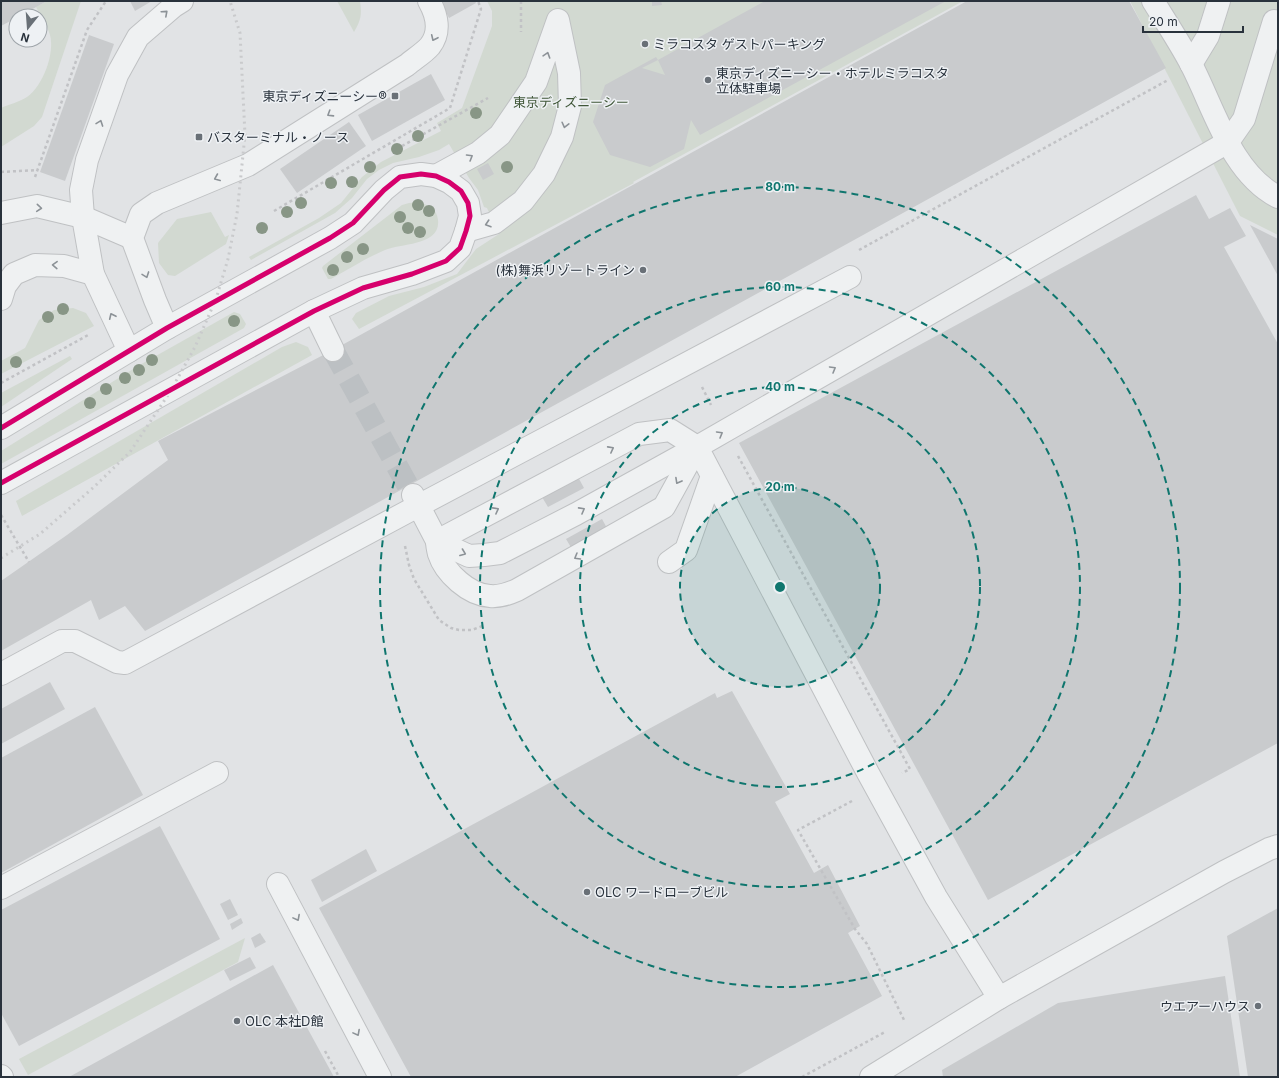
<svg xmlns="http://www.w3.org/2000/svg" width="1279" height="1078" font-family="Inter,'Noto Sans JP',sans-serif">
<rect width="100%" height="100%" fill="#e1e3e5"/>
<!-- green -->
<g fill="#d2d9d1">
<path d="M47,1H81L42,117L34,126L1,147V108C8,105 21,101 27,97C43,86 55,53 50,35C47,25 41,16 36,7Z"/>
<path d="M337,1H360C362,15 361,20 354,32Z"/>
<path d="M487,1H963L633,182L634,183L359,329L352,319L356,313L389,296L424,287L457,274L476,249L499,234L487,208L484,207L478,190L469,178L449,144L439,150L419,157L393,163L379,170L367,179L352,198L335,213L251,260L249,257L319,218L341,203L362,177L381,162L441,131L437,123L462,108L492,26V11Z"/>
<path d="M1130,1H1278V235L1240,216Z"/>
<path d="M420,202C429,206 437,209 438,220C441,246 400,243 385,250C366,258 349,269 331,279H328L322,268L323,266L402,205L409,203Z"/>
<path d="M211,212L225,237L229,235L226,244L175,276L168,275L159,263L158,243L177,219Z"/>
<path d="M73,308L86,313L94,326L1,374V361L25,348L39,320L54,310Z"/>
<path d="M234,312L240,314L246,324L244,328L1,464V451L138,366Z"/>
<path d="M296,342L308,347L312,355L22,516L16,501L282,347Z"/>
<path d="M70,356L72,359L1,407V393Z"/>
<path d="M245,938L238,962L28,1075L19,1059Z"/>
</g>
<!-- building -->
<g fill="#c9cbcd" fill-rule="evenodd">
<path d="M1,1H47L20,16H16V18L1,26Z"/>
<path d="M130,1H152L135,11Z"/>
<path d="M440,1H475L476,3L449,18Z"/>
<path d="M652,1H661L662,5L652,6Z"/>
<path d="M765,1H946L700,135L691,120L684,149L650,167L610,155L593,122L605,85L656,57L658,60ZM658,60L665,75L642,68Z"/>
<path d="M967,1H1129L1166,68L145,631L125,606L99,620L91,600L1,651V581L67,535L168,460L158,441L333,350Z"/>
<path d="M89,35L114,44L65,181L40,172Z"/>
<path d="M431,74L445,100L372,141L358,115Z"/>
<path d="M349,122L366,146L297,193L280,169Z"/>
<path d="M488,163L494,174L483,180L477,169Z"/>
<path d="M1196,195L1209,219L1230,208L1246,236L1224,247L1278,344V743L988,900L739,443Z"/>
<path d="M1250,225L1278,239V276Z"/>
<path d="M578,477L584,488L548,507L542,497Z"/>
<path d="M602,519L608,530L572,549L566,539Z"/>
<path d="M50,682L65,709L1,744V709Z"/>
<path d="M732,691L790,794L775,802L814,873L828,865L860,926L848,933L882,996L735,1077H411L319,908L715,693L717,698Z"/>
<path d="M95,707L143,795L1,873V758Z"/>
<path d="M160,826L220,939L19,1046L1,1013V910Z"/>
<path d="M366,849L377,871L322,902L311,880Z"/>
<path d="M230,899L238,915L228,920L220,904Z"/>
<path d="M1278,908V1077H1248L1227,936Z"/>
<path d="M241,918L243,923L232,930L230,924Z"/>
<path d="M260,933L266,942L255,948L251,938Z"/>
<path d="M250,957L256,968L230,981L224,970Z"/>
<path d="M273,965L334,1077H69Z"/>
<path d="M1225,976L1240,1077H943L942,1070L1058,1003Z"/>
</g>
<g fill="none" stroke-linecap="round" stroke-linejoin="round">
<!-- minor-tunnel -->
<path stroke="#bcc0c3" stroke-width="22" stroke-dasharray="22 11" stroke-linecap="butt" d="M333,350L413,495"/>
<defs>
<g id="minor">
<path d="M1153,1C1166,22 1180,43 1191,64C1214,108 1231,173 1278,197"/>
<path d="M1191,64L1208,36L1219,1"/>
<path d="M436,176L478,153L500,135L536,82L558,20L569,73L570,106L562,137L544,174L523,201L494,223L466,231"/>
<path d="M1,213L37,206L83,217L132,238"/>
<path d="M1,299L5,286L14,274L35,265L64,266L93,274"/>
<path d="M314,311L333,350"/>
<path d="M167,328L155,300L132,238L141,214L157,203L248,165L407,65C414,59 424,53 430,46C441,32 437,15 429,1"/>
<path d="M129,351L93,274L83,217L81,190L87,160L117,75L138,37L174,6L182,1"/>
<path d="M1,428L167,328L330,238L353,223L384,190L400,177L421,174L436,176L449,182L461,191L468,203L470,216L466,231L460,248L446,261L412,274L363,288L314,311L1,483"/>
<path d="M697,447L664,507L517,590C508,594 500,597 490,596C469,595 445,573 439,554C438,550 437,545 437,541L639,434L670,430L697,447L868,773L936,897L999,998"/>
<path d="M413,495L437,541L469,556L484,555L500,553L576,514L697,447L1228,142L1244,119L1274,21L1278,22"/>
<path d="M669,562L686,550L712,476"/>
<path d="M1,674L62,641H75L117,662L125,663L418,506L850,277"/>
<path d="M278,884L380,1077"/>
<path d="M1,888L217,773"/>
<path d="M1,1076L2,1077"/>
<path d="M871,1077L999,998L1224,872L1269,849L1278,846"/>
</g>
</defs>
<!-- minor casing -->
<use href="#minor" stroke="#bfc1c3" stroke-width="24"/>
<!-- path -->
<g stroke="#c1c2c5" stroke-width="2.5" stroke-dasharray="3 3" stroke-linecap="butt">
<path d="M521,1V32"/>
<path d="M402,146L488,98"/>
<path d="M1,172L38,170"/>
<path d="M35,177L87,30L106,1"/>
<path d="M274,211L450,108L481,9L478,1"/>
<path d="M859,250L1168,80"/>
<path d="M1,383L90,334"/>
<path d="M702,387L711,405"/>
<path d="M738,456L910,769L902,773"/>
<path d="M1,515L29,562"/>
<path d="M405,546L409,565L414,579L439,620L451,628L459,630H472L485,625"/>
<path d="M852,801L798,830L855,929L867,944L905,1022"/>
<path d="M325,1051L339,1077"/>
<path d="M802,1077L885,1032"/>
</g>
<!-- minor -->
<use href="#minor" stroke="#eff1f2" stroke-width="22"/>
<!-- rail -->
<path stroke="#c9cacc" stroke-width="3" stroke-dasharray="2 4" stroke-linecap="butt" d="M1,558L40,534L94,487L130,452L170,392L195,347L216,299L228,259L237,214L245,135L240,33L230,1"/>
<defs>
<path id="cycleway" d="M1,428L167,328L330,238L353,223L384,190L400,177L421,174L436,176L449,182L461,191L468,203L470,216L466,231L460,248L446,261L412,274L363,288L314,311L1,483"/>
</defs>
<!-- cycleway casing -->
<use href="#cycleway" stroke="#eef1f4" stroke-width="8"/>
<!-- cycleway -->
<use href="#cycleway" stroke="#d6006c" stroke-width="5"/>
</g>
<!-- trees -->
<g fill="#889686">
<circle cx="476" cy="113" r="6"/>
<circle cx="418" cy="136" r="6"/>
<circle cx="397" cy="149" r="6"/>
<circle cx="370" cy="167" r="6"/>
<circle cx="507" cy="167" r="6"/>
<circle cx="352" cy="182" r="6"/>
<circle cx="331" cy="183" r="6"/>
<circle cx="301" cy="203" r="6"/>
<circle cx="418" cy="205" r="6"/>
<circle cx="429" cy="211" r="6"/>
<circle cx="287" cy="212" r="6"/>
<circle cx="400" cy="217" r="6"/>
<circle cx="262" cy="228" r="6"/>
<circle cx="408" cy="228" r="6"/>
<circle cx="420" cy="232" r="6"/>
<circle cx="363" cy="249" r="6"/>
<circle cx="347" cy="257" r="6"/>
<circle cx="333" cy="270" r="6"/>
<circle cx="63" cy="309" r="6"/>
<circle cx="48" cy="317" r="6"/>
<circle cx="234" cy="321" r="6"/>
<circle cx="152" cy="360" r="6"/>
<circle cx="16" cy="362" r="6"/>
<circle cx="139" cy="370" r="6"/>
<circle cx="125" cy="378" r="6"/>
<circle cx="106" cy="389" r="6"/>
<circle cx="90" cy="403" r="6"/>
</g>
<!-- one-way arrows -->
<defs><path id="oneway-chevron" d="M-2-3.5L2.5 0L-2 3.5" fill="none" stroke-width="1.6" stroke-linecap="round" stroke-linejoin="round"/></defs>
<g stroke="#8c9297">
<use href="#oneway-chevron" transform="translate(165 13) rotate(-42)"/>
<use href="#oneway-chevron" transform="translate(434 38) rotate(115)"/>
<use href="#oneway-chevron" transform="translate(547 55) rotate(-72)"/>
<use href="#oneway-chevron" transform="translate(330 114) rotate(148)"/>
<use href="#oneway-chevron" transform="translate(100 123) rotate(-70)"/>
<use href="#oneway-chevron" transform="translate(565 125) rotate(104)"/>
<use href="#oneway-chevron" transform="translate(470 157) rotate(-31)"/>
<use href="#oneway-chevron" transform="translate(217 178) rotate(157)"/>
<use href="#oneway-chevron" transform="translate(39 208) rotate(5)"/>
<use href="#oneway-chevron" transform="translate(488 224) rotate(162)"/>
<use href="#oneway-chevron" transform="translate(55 265) rotate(-178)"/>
<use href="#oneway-chevron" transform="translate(146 275) rotate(70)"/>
<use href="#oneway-chevron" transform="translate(112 316) rotate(-115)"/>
<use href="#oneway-chevron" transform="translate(833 369) rotate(-30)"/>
<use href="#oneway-chevron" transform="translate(720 434) rotate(-30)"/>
<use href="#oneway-chevron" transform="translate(611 449) rotate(-28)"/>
<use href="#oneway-chevron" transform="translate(678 481) rotate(119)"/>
<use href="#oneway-chevron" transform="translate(496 510) rotate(-28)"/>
<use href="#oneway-chevron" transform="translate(582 510) rotate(-29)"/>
<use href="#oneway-chevron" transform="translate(463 553) rotate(21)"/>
<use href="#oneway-chevron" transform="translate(577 557) rotate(150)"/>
<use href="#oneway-chevron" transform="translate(297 918) rotate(62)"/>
<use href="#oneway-chevron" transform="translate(357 1033) rotate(62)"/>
</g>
<!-- distance rings -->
<circle cx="780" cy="587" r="100" fill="#0f766e" fill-opacity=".12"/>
<g fill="none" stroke="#0f766e" stroke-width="2" stroke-dasharray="7 5">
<circle cx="780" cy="587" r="100"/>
<circle cx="780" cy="587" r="200"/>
<circle cx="780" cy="587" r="300"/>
<circle cx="780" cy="587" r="400"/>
</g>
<!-- markers -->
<g fill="#697077" stroke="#eef1f4" stroke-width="1.5">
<circle cx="645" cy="44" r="4"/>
<circle cx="708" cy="80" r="4"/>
<rect x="391" y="92" width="8" height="8" rx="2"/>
<rect x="195" y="133" width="8" height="8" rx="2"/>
<circle cx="643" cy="270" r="4"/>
<circle cx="587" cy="892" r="4"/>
<circle cx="1258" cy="1006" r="4"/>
<circle cx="237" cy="1021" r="4"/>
</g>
<g text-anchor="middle" stroke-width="3" stroke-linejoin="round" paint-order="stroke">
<!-- poi labels -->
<g font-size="13" fill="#29323c" stroke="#eef1f4" text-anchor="start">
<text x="653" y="49">ミラコスタ ゲストパーキング</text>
<text x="716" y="78">東京ディズニーシー・ホテルミラコスタ<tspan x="716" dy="15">立体駐車場</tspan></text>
<text x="387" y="101" text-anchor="end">東京ディズニーシー®</text>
<text x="207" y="142">バスターミナル・ノース</text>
<text x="635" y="275" text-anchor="end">(株)舞浜リゾートライン</text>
<text x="595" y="897">OLC ワードローブビル</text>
<text x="1250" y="1011" text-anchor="end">ウエアーハウス</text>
<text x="245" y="1026">OLC 本社D館</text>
</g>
<!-- park labels -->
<g font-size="13" fill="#405738" stroke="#eef1f4">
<text x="571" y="107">東京ディズニーシー</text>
</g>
</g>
<circle cx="780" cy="587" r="6" fill="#0f766e" stroke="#eef1f4" stroke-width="2"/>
<g font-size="12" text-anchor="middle" font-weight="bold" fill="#0f766e" stroke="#eef1f4" stroke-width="3" stroke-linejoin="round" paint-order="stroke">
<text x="780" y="191">80 m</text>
<text x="780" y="291">60 m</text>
<text x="780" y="391">40 m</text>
<text x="780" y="491">20 m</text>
</g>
<!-- border -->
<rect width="1279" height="1078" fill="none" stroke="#29323c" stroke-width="4"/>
<!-- north arrow -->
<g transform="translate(28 28) rotate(197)"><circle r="19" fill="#eef1f4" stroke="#9fa5aa"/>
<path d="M0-3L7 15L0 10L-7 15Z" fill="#697077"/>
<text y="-6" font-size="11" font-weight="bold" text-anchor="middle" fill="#29323c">N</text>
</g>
<!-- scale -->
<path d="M1143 26v6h100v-6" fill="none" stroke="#29323c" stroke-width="2"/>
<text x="1149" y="26" font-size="12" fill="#29323c" stroke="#eef1f4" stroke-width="3" paint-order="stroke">20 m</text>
</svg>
